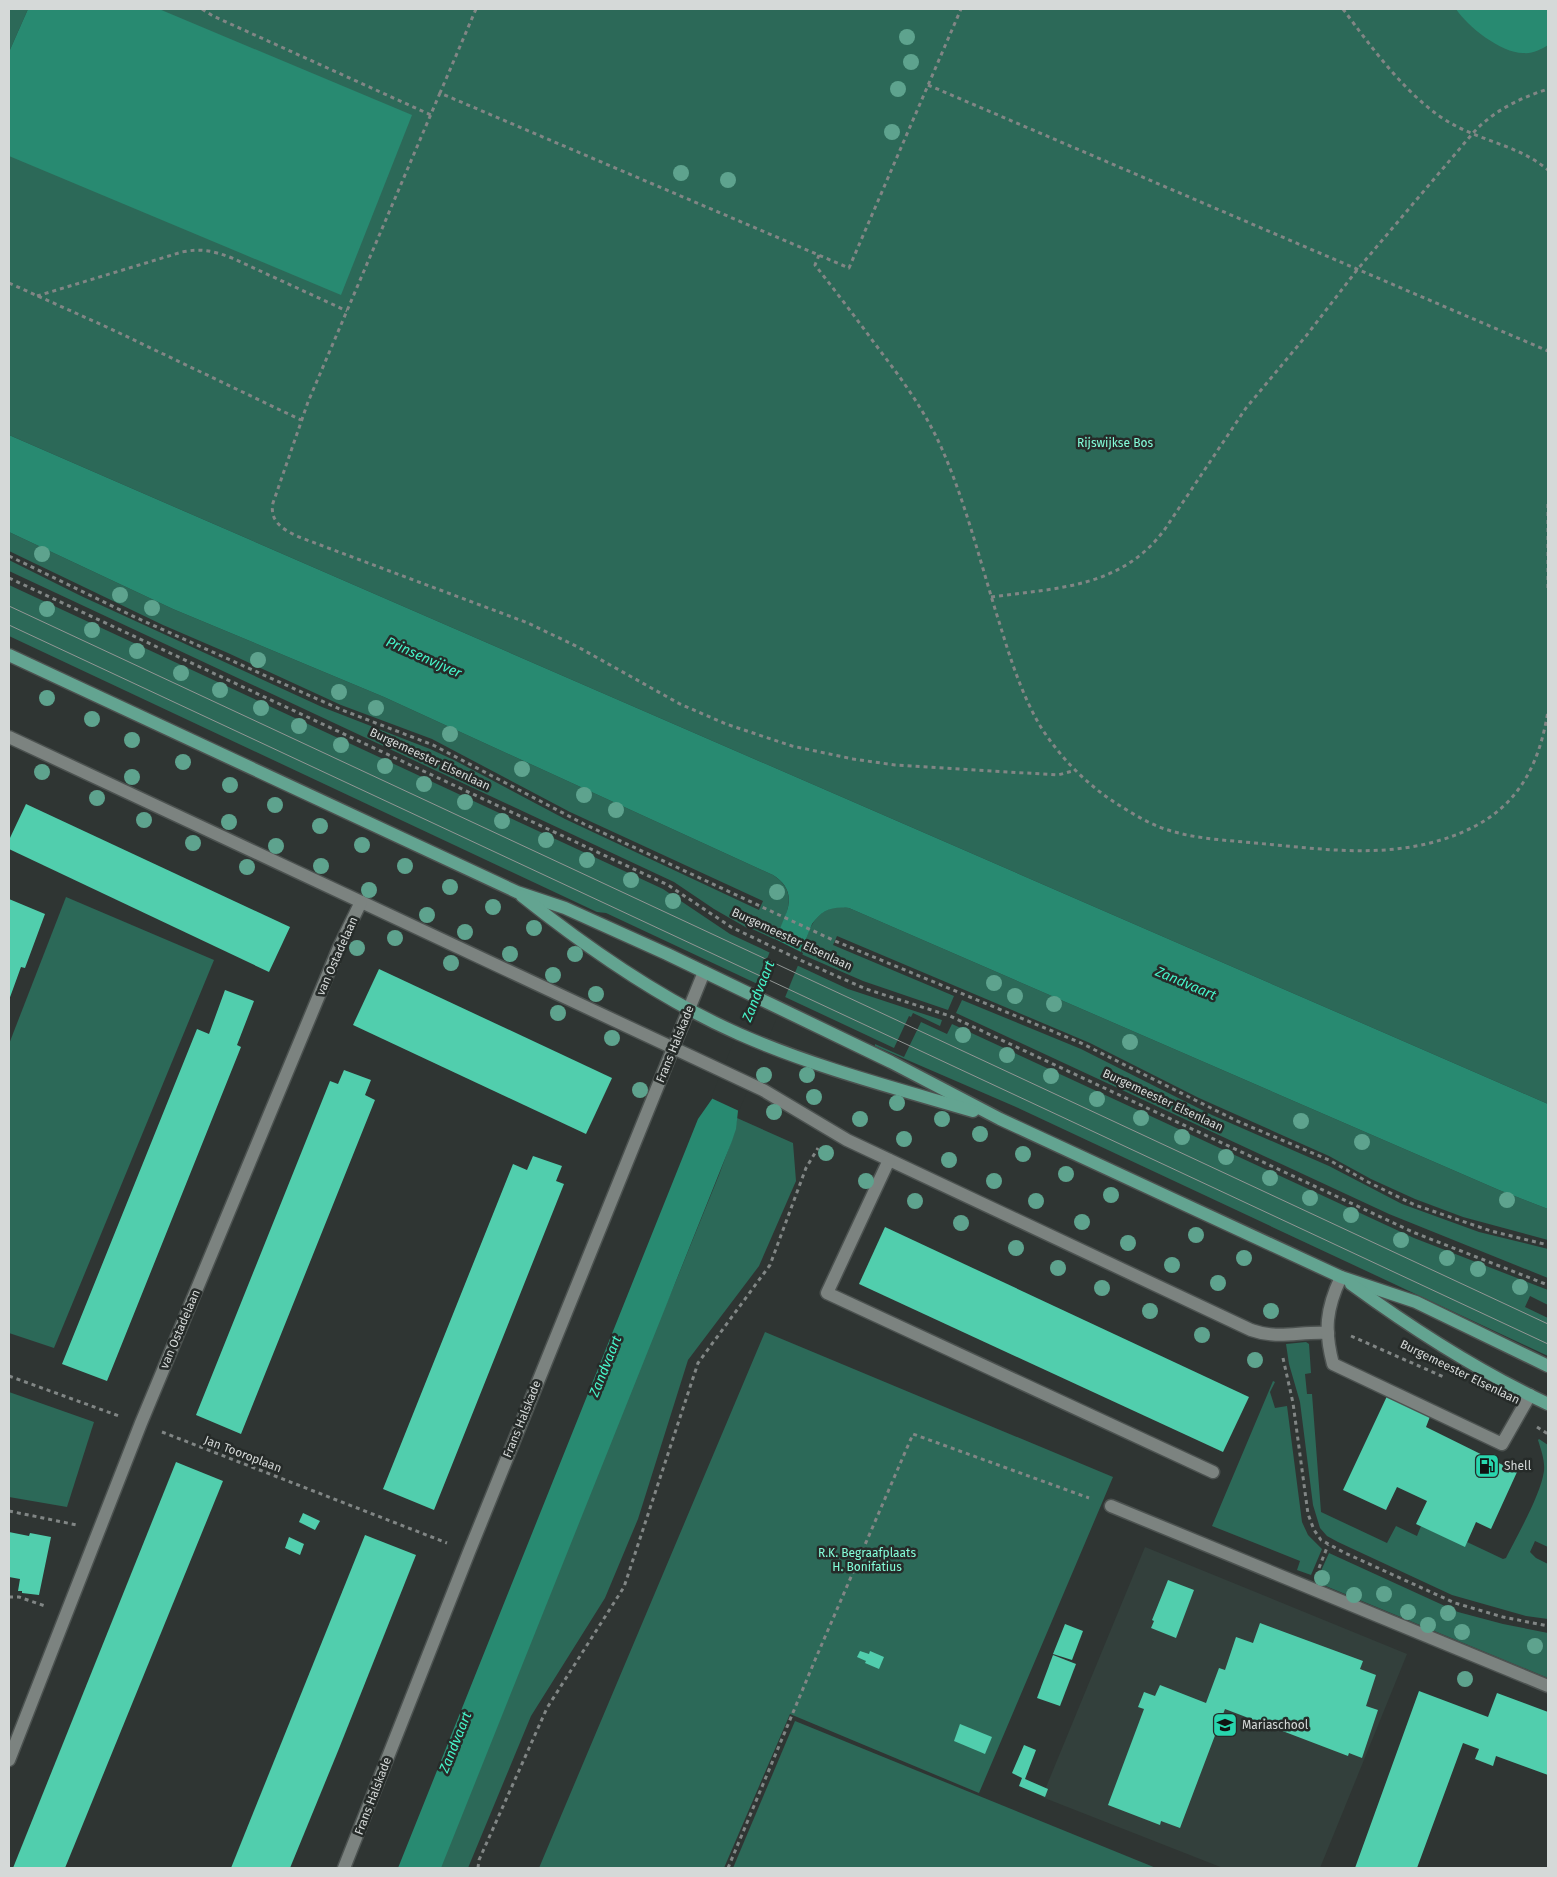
<svg xmlns="http://www.w3.org/2000/svg" width="1557" height="1877" font-family="'Fira Sans',sans-serif">
<rect width="100%" height="100%" fill="#2f3533"/>
<!-- built -->
<path fill="#33403c" d="M1145,1547L1407,1654L1320,1868H1223L1042,1797Z"/>
<!-- green -->
<g fill="#2c6958">
<path d="M9,9H28L9,52Z"/>
<path d="M59,9H1548V1104L9,435V123Z"/>
<path d="M9,532L173,609L384,697L773,875C801,893 785,916 776,940L748,927L747,928L714,909L674,882L9,571V560L81,596L322,707L430,749L454,760L565,819L759,910L763,901L570,812L432,739L341,705L228,653L163,625L9,551Z"/>
<path d="M9,585L663,889L730,934L848,989L942,1020L940,1026L913,1013L911,1017L909,1016L894,1048L606,913L597,912L9,636Z"/>
<path d="M66,897L214,960L54,1348L9,1333V1044Z"/>
<path d="M838,906L849,908L1499,1190L1548,1209V1240L1463,1217L1415,1199L1371,1179L1329,1156L1199,1098L1090,1043L837,936L833,945L954,996L948,1010L863,981L801,954C809,931 812,912 838,906Z"/>
<path d="M962,1000L1081,1049L1212,1115L1329,1166L1402,1204L1479,1232L1548,1249V1278L1389,1214L956,1013Z"/>
<path d="M921,1022L947,1034L952,1024L1414,1238L1548,1290V1305L1530,1296L1525,1307L1548,1318V1356L1016,1107L875,1046V1044L904,1057Z"/>
<path d="M737,1118L793,1143L796,1181L759,1266L688,1360L638,1519L605,1598L531,1716L468,1868H439L598,1463L676,1281L719,1175L734,1134Z"/>
<path d="M765,1332L1113,1477L979,1793L790,1714L724,1868H539Z"/>
<path d="M1306,1342L1309,1344L1311,1373L1305,1374L1307,1394H1312L1321,1512L1387,1543L1396,1526L1417,1536L1421,1526L1465,1546L1467,1542L1503,1559L1506,1558C1517,1536 1541,1494 1544,1471C1545,1460 1541,1450 1538,1440L1539,1439L1548,1445V1547L1535,1541L1530,1552L1536,1558L1548,1564V1619L1526,1616L1452,1595L1338,1542L1327,1536L1320,1528L1313,1505L1300,1402L1289,1364L1286,1344Z"/>
<path d="M1273,1381L1275,1382L1270,1392L1275,1408L1287,1406L1302,1522L1308,1535L1322,1549L1311,1575L1297,1570L1300,1561L1212,1526Z"/>
<path d="M9,1392L94,1422L67,1507L9,1497Z"/>
<path d="M1329,1553L1458,1612L1503,1624L1548,1633V1678L1316,1582Z"/>
<path d="M795,1721L1156,1868H733Z"/>
</g>
<!-- water -->
<g fill="#288a71">
<path d="M28,9H159L412,115L341,295L9,156V52Z"/>
<path d="M1456,9H1548V45C1540,50 1532,54 1523,53C1501,53 1467,26 1456,9Z"/>
<path d="M9,435L1548,1104V1209L1499,1190L849,908C832,906 822,910 812,924L738,1111L736,1129L732,1141L441,1868H398L698,1119L712,1099L787,911C792,895 787,884 773,875L384,697L173,609L9,532Z"/>
</g>
<!-- pier -->
<path fill="#2f3533" d="M775,939L803,953L739,1111L711,1098Z"/>
<!-- building -->
<g fill="#51cead">
<path d="M26,804L290,927L269,972L9,849V840Z"/>
<path d="M9,899L45,914L25,968L21,967L9,1000Z"/>
<path d="M379,969L612,1078L586,1134L353,1025Z"/>
<path d="M225,990L254,1001L237,1045L241,1047L107,1381L62,1364L197,1029L209,1034Z"/>
<path d="M344,1070L371,1080L365,1095L375,1100L241,1434L196,1415L328,1086L330,1081L338,1084Z"/>
<path d="M533,1156L562,1166L556,1181L564,1184L434,1510L383,1489L513,1164L527,1170Z"/>
<path d="M885,1227L1249,1397L1223,1452L859,1284Z"/>
<path d="M1388,1394L1431,1414L1426,1427L1517,1472L1491,1529L1476,1522L1465,1547L1416,1524L1427,1501L1397,1487L1386,1510L1343,1490Z"/>
<path d="M176,1462L223,1481L65,1868H13Z"/>
<path d="M303,1513L320,1521L315,1530L299,1522Z"/>
<path d="M9,1532L29,1536L30,1533L51,1537L39,1595L22,1593V1591H18L20,1579L9,1577Z"/>
<path d="M365,1535L416,1555L338,1751L290,1868H231Z"/>
<path d="M289,1537L304,1544L300,1555L285,1548Z"/>
<path d="M1168,1580L1194,1590L1176,1638L1151,1628L1154,1621L1152,1620Z"/>
<path d="M1260,1623L1363,1661L1360,1669L1376,1675L1366,1706L1378,1710L1362,1758L1349,1753L1348,1756L1225,1709L1180,1828L1161,1821L1160,1825L1108,1805L1144,1709L1138,1707L1144,1692L1155,1696L1160,1685L1206,1703L1219,1668L1225,1670L1236,1637L1253,1643Z"/>
<path d="M1065,1624L1083,1631L1072,1660L1053,1654Z"/>
<path d="M860,1651L869,1654L870,1651L884,1657L879,1669L865,1663L866,1661L857,1657Z"/>
<path d="M1053,1655L1076,1664L1060,1706L1037,1698Z"/>
<path d="M1419,1691L1488,1717L1497,1693L1548,1712V1775L1496,1756L1493,1766L1475,1759L1479,1749L1463,1743L1417,1868H1355Z"/>
<path d="M960,1724L992,1737L985,1754L954,1741Z"/>
<path d="M1024,1745L1036,1750L1025,1779L1048,1789L1045,1797L1019,1786L1022,1778L1012,1773Z"/>
</g>
<g fill="none" stroke-linecap="round" stroke-linejoin="round">
<defs>
<g id="minor">
<path d="M9,737L763,1090L847,1140L1251,1330C1279,1340 1300,1331 1328,1333"/>
<path d="M889,1160L827,1293L1213,1472"/>
<path d="M1341,1277C1326,1309 1324,1330 1333,1364L1502,1444L1530,1395"/>
<path d="M1111,1506L1548,1686"/>
<path d="M9,1760L141,1423L340,945L361,902"/>
<path d="M344,1868L469,1552L704,972"/>
</g>
<g id="major">
<path d="M9,655L517,892L565,908L667,954L891,1062L1000,1119L1341,1277L1416,1302L1548,1366"/>
<path d="M522,896C586,947 664,1001 739,1034C814,1067 895,1088 973,1111"/>
<path d="M1351,1284C1414,1330 1478,1371 1548,1404"/>
</g>
</defs>
<!-- minor casing -->
<use href="#minor" stroke="#4c5250" stroke-width="15"/>
<!-- major casing -->
<use href="#major" stroke="#4c5250" stroke-width="15"/>
<!-- path -->
<g stroke="#818685" stroke-width="3" stroke-dasharray="4 4" stroke-linecap="butt">
<path d="M202,9L213,16L431,115"/>
<path d="M476,9L440,93L849,268L961,9"/>
<path d="M1343,9C1372,48 1412,104 1456,126C1486,142 1521,147 1548,170"/>
<path d="M928,85L1548,351"/>
<path d="M440,93L308,402L273,503C269,522 284,530 299,537L528,623L578,647L680,704L726,724L792,746L853,759L895,765L1058,775L1076,770"/>
<path d="M819,255L815,265C837,293 859,322 881,352C904,382 926,413 942,449C967,506 982,569 1001,628C1011,661 1022,694 1039,724C1058,755 1084,782 1114,802C1130,812 1147,823 1165,829C1194,839 1225,840 1255,843C1312,848 1370,857 1426,844C1501,826 1536,786 1548,711"/>
<path d="M9,283L111,329L301,420"/>
<path d="M37,296L182,252C201,248 214,251 232,258L347,311"/>
<path d="M1548,504V589"/>
<path d="M9,556L137,618L306,694L342,710L433,745L584,824L835,941L1081,1043L1237,1121L1329,1160L1368,1182L1415,1205L1491,1231L1548,1245"/>
<path d="M9,578L668,885L731,927L800,960L866,989L950,1016L1415,1233L1548,1285"/>
<path d="M991,597C1057,588 1122,588 1165,529L1246,408L1306,336L1357,270L1473,133C1493,111 1520,98 1548,89"/>
<path d="M1351,1336L1446,1378"/>
<path d="M1283,1358L1293,1403L1308,1514L1314,1530L1321,1540L1345,1553L1455,1603L1503,1617L1548,1626"/>
<path d="M9,1376L119,1416"/>
<path d="M1537,1427L1548,1434"/>
<path d="M162,1432L447,1543"/>
<path d="M9,1511L77,1525"/>
<path d="M1319,1568L1328,1545"/>
<path d="M9,1597H19L45,1606"/>
<path d="M478,1868L479,1860L547,1708L624,1587L698,1363L770,1265L806,1168L818,1148"/>
<path d="M728,1868L815,1660L913,1434L1089,1498"/>
</g>
<!-- minor -->
<use href="#minor" stroke="#7c8380" stroke-width="12"/>
<!-- major -->
<use href="#major" stroke="#63a491" stroke-width="12"/>
<!-- tram -->
<g stroke="#929795" stroke-width="1">
<path d="M9,606L1548,1324"/>
<path d="M9,625L1548,1344"/>
</g>
</g>
<!-- trees -->
<g fill="#5ea38e">
<circle cx="907" cy="37" r="8"/>
<circle cx="911" cy="62" r="8"/>
<circle cx="898" cy="89" r="8"/>
<circle cx="892" cy="132" r="8"/>
<circle cx="681" cy="173" r="8"/>
<circle cx="728" cy="180" r="8"/>
<circle cx="42" cy="554" r="8"/>
<circle cx="120" cy="595" r="8"/>
<circle cx="152" cy="608" r="8"/>
<circle cx="47" cy="609" r="8"/>
<circle cx="92" cy="630" r="8"/>
<circle cx="137" cy="651" r="8"/>
<circle cx="258" cy="660" r="8"/>
<circle cx="181" cy="673" r="8"/>
<circle cx="220" cy="690" r="8"/>
<circle cx="339" cy="692" r="8"/>
<circle cx="47" cy="698" r="8"/>
<circle cx="261" cy="708" r="8"/>
<circle cx="376" cy="708" r="8"/>
<circle cx="92" cy="719" r="8"/>
<circle cx="299" cy="726" r="8"/>
<circle cx="450" cy="734" r="8"/>
<circle cx="132" cy="740" r="8"/>
<circle cx="341" cy="745" r="8"/>
<circle cx="183" cy="762" r="8"/>
<circle cx="385" cy="766" r="8"/>
<circle cx="522" cy="769" r="8"/>
<circle cx="42" cy="772" r="8"/>
<circle cx="132" cy="777" r="8"/>
<circle cx="424" cy="784" r="8"/>
<circle cx="230" cy="785" r="8"/>
<circle cx="584" cy="795" r="8"/>
<circle cx="97" cy="798" r="8"/>
<circle cx="465" cy="802" r="8"/>
<circle cx="275" cy="805" r="8"/>
<circle cx="616" cy="810" r="8"/>
<circle cx="144" cy="820" r="8"/>
<circle cx="502" cy="821" r="8"/>
<circle cx="229" cy="822" r="8"/>
<circle cx="320" cy="826" r="8"/>
<circle cx="546" cy="840" r="8"/>
<circle cx="193" cy="843" r="8"/>
<circle cx="362" cy="845" r="8"/>
<circle cx="276" cy="846" r="8"/>
<circle cx="587" cy="860" r="8"/>
<circle cx="321" cy="866" r="8"/>
<circle cx="405" cy="866" r="8"/>
<circle cx="247" cy="867" r="8"/>
<circle cx="631" cy="880" r="8"/>
<circle cx="450" cy="887" r="8"/>
<circle cx="369" cy="890" r="8"/>
<circle cx="777" cy="892" r="8"/>
<circle cx="673" cy="901" r="8"/>
<circle cx="493" cy="907" r="8"/>
<circle cx="427" cy="915" r="8"/>
<circle cx="534" cy="928" r="8"/>
<circle cx="465" cy="932" r="8"/>
<circle cx="395" cy="938" r="8"/>
<circle cx="357" cy="948" r="8"/>
<circle cx="510" cy="954" r="8"/>
<circle cx="575" cy="954" r="8"/>
<circle cx="451" cy="963" r="8"/>
<circle cx="553" cy="975" r="8"/>
<circle cx="994" cy="983" r="8"/>
<circle cx="596" cy="994" r="8"/>
<circle cx="1015" cy="996" r="8"/>
<circle cx="1054" cy="1004" r="8"/>
<circle cx="558" cy="1013" r="8"/>
<circle cx="963" cy="1035" r="8"/>
<circle cx="612" cy="1038" r="8"/>
<circle cx="1130" cy="1042" r="8"/>
<circle cx="1007" cy="1055" r="8"/>
<circle cx="764" cy="1075" r="8"/>
<circle cx="807" cy="1075" r="8"/>
<circle cx="1051" cy="1076" r="8"/>
<circle cx="640" cy="1090" r="8"/>
<circle cx="814" cy="1097" r="8"/>
<circle cx="1097" cy="1099" r="8"/>
<circle cx="897" cy="1103" r="8"/>
<circle cx="774" cy="1112" r="8"/>
<circle cx="1141" cy="1118" r="8"/>
<circle cx="860" cy="1119" r="8"/>
<circle cx="942" cy="1119" r="8"/>
<circle cx="1301" cy="1121" r="8"/>
<circle cx="980" cy="1134" r="8"/>
<circle cx="1182" cy="1137" r="8"/>
<circle cx="904" cy="1139" r="8"/>
<circle cx="1362" cy="1142" r="8"/>
<circle cx="826" cy="1153" r="8"/>
<circle cx="1023" cy="1154" r="8"/>
<circle cx="1226" cy="1157" r="8"/>
<circle cx="949" cy="1160" r="8"/>
<circle cx="1066" cy="1174" r="8"/>
<circle cx="1270" cy="1178" r="8"/>
<circle cx="866" cy="1181" r="8"/>
<circle cx="994" cy="1181" r="8"/>
<circle cx="1111" cy="1195" r="8"/>
<circle cx="1310" cy="1198" r="8"/>
<circle cx="1507" cy="1200" r="8"/>
<circle cx="915" cy="1201" r="8"/>
<circle cx="1036" cy="1201" r="8"/>
<circle cx="1351" cy="1215" r="8"/>
<circle cx="1082" cy="1222" r="8"/>
<circle cx="961" cy="1223" r="8"/>
<circle cx="1196" cy="1235" r="8"/>
<circle cx="1401" cy="1240" r="8"/>
<circle cx="1128" cy="1243" r="8"/>
<circle cx="1016" cy="1248" r="8"/>
<circle cx="1244" cy="1258" r="8"/>
<circle cx="1447" cy="1258" r="8"/>
<circle cx="1172" cy="1265" r="8"/>
<circle cx="1058" cy="1268" r="8"/>
<circle cx="1478" cy="1269" r="8"/>
<circle cx="1218" cy="1283" r="8"/>
<circle cx="1520" cy="1287" r="8"/>
<circle cx="1102" cy="1288" r="8"/>
<circle cx="1150" cy="1311" r="8"/>
<circle cx="1271" cy="1311" r="8"/>
<circle cx="1202" cy="1335" r="8"/>
<circle cx="1255" cy="1360" r="8"/>
<circle cx="1322" cy="1578" r="8"/>
<circle cx="1384" cy="1594" r="8"/>
<circle cx="1354" cy="1595" r="8"/>
<circle cx="1408" cy="1612" r="8"/>
<circle cx="1448" cy="1613" r="8"/>
<circle cx="1428" cy="1625" r="8"/>
<circle cx="1462" cy="1632" r="8"/>
<circle cx="1535" cy="1646" r="8"/>
<circle cx="1465" cy="1679" r="8"/>
</g>
<!-- icons -->
<defs>
<symbol id="fuel-square" viewBox="-11 -11 22 22"><rect x="-9" y="-9" width="18" height="18" rx="4" fill="#28d5ad" stroke="#262b29"/><path d="M-5.5-6h7V0h2V4h1.3V-2.5L3-4.5l.8-.8L6-3V5H2.5V1h-1V6h-7ZM-4.2-4.7v3.2H.2V-4.7Z" fill="#111"/></symbol>
<symbol id="school-square" viewBox="-11 -11 22 22"><rect x="-9" y="-9" width="18" height="18" rx="4" fill="#28d5ad" stroke="#262b29"/><path d="M0-5L7-2L0 1L-7-2ZM-4 1L0 2.5L4 1V4Q0 6-4 4Z" fill="#111"/></symbol>
</defs>
<g fill-rule="evenodd">
<use href="#fuel-square" x="1473" y="1452" width="28" height="28"/>
<use href="#school-square" x="1211" y="1711" width="28" height="28"/>
</g>
<g text-anchor="middle" stroke-width="5" stroke-linejoin="round" paint-order="stroke">
<!-- park labels -->
<g font-size="12" fill="#84fdd9" stroke="#262b29">
<text x="1115" y="447">Rijswijkse Bos</text>
<text x="867" y="1557">R.K. Begraafplaats<tspan x="867" dy="14">H. Bonifatius</tspan></text>
</g>
<!-- street labels -->
<g font-size="12" fill="#d5d9d8" stroke="#262b29">
<text transform="translate(430 759) rotate(25)" y="4">Burgemeester Elsenlaan</text>
<text transform="translate(792 939) rotate(25)" y="4">Burgemeester Elsenlaan</text>
<text transform="translate(337 956) rotate(-66)" y="4">van Ostadelaan</text>
<text transform="translate(675 1044) rotate(-68)" y="4">Frans Halskade</text>
<text transform="translate(1163 1100) rotate(25)" y="4">Burgemeester Elsenlaan</text>
<text transform="translate(180 1329) rotate(-67)" y="4">van Ostadelaan</text>
<text transform="translate(1460 1372) rotate(26)" y="4">Burgemeester Elsenlaan</text>
<text transform="translate(522 1419) rotate(-68)" y="4">Frans Halskade</text>
<text transform="translate(243 1454) rotate(21)" y="4">Jan Tooroplaan</text>
<text transform="translate(373 1796) rotate(-69)" y="4">Frans Halskade</text>
</g>
<!-- poi labels -->
<g font-size="12" fill="#d5d9d8" stroke="#262b29" text-anchor="start">
<text x="1504" y="1470">Shell</text>
<text x="1242" y="1729">Mariaschool</text>
</g>
<!-- water labels -->
<g font-size="14" font-style="italic" fill="#46f4c9" stroke="#262b29">
<text transform="translate(424 657) rotate(24)" y="5">Prinsenvijver</text>
<text transform="translate(1186 983) rotate(23)" y="5">Zandvaart</text>
<text transform="translate(758 991) rotate(-68)" y="5">Zandvaart</text>
<text transform="translate(605 1366) rotate(-68)" y="5">Zandvaart</text>
<text transform="translate(455 1742) rotate(-68)" y="5">Zandvaart</text>
</g>
</g>
<!-- border -->
<rect width="1557" height="1877" fill="none" stroke="#d5d9d8" stroke-width="20"/>
</svg>
